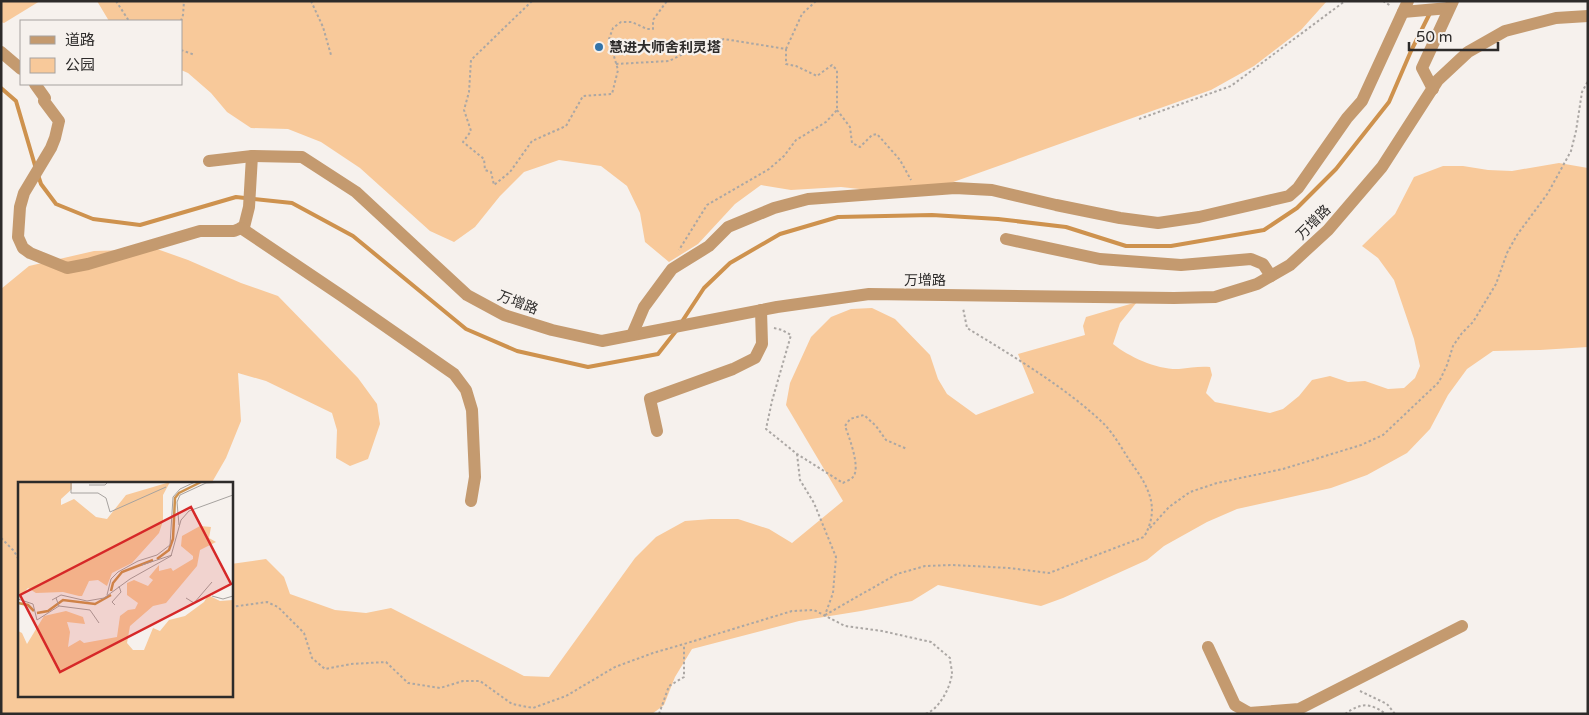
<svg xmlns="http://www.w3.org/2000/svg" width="1589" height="715" font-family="'Varela Round','Noto Sans SC',sans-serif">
<rect width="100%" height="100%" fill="#f6f1ed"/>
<!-- green -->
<g fill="#f8c99a">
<path d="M1,1H40L4,23L1,22Z"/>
<path d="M97,1H1327L1301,30L1254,66L1211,90L942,186L887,192L841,187L791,190L761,185L735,204L698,244L669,262L645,242L640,213L627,186L601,166L559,160L524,172L500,196L475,227L454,242L430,231L360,168L321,142L288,129L251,128L227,112L211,93L188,73L181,70V21H109Z"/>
<path d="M1559,163L1588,168V347L1540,350L1493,351L1467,369L1448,395L1430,429L1407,453L1367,475L1331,488L1237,509L1207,522L1164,546L1147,560L1063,598L1041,606L938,585L912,601L861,611L799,621L692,649L675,677L664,705L652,714H1V289L29,266L94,251L157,249L188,260L241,283L278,296L358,378L377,404L380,424L368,459L350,466L336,458L337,430L332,413L266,381L238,373L241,421L226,458L211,484H19V696H231V564L266,559L284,577L290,594L335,610L366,613L391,608L524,676L549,677L635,558L656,537L685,521L711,519H738L769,529L792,543L843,501L786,405L790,383L811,337L831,317L851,309L872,308L895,319L930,355L938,379L947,394L976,415L1034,393L1018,354L1085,335L1083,326L1086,317L1137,302L1120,323L1113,344C1129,357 1158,370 1179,369C1190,368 1199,366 1210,367L1212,375L1206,393L1215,402L1270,413L1283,409L1299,396L1312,380L1330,376L1348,382L1365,381L1388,389L1404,388L1415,378L1420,366L1414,339L1394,280L1378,258L1362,246L1395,214L1414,177L1443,166H1463L1488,170L1512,171Z"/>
</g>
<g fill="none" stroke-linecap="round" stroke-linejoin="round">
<!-- stream -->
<g stroke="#ce924e" stroke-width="4">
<path d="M1,88L16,101L36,169"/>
<path d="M38,175L41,184L56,204L93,219L140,225L236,197L292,203L353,236L466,329L517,351L588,367L658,354L676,331"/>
<path d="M681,323L704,288L730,263L780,234L838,217L932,215L998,219L1066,227L1126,246H1171L1264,230L1297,208L1336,169L1389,102L1411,51L1430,13"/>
</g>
<!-- path -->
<g stroke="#aba7a4" stroke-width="2" stroke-dasharray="2.5 2.5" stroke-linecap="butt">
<path d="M116,1L129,21"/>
<path d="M311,1L323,27L331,55"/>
<path d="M532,1L471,60L469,92L464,110L471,131L463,142L484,159L485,170L491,172L494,185L510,172L532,141L566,126L583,96L612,94L618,70L609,39L613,28L621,22H632L647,29H653V20L667,1"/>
<path d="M1383,1L1391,6"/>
<path d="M181,21L183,15L184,1"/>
<path d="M786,49L802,14L816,1"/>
<path d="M181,50L195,55"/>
<path d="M616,64L669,61L687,52L724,39L786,49V64L796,66L817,76L832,65L837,70V110L826,122L796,140L784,156L769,169L707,205L679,250"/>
<path d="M837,110L850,127L852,143L860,147L872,135L877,134L900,160L911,180"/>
<path d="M1139,119L1231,86L1345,1"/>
<path d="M774,328L782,330L791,335L772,401L766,429L797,454L843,483C846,481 851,480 853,477C861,468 849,437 845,426L850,419L864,415L876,426L886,440L907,449"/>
<path d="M797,454L800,480L814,503L836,557L833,593L825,615"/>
<path d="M1150,528L1169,507L1190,492L1217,483L1283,469L1361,445L1383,435L1439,382L1447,365L1453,346L1462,333L1473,322L1496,284L1507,253L1517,235L1548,193L1571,151L1576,131L1582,92L1588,81"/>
<path d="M1,538L14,551L19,560"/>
<path d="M231,607L267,602L278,607L304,633L312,658L325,669L351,664L386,662L408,683L440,688L463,681H480L512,704L533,708L566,696L615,667L653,653L684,644L792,611L814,610L845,626L882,631L931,642L950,658C950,663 952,669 952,674C950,688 939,710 925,714"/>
<path d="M825,615L897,574L925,566L953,565L1009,568L1049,573L1144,537C1161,507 1148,486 1130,461C1122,449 1114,434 1104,424C1067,388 1011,355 967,328L963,308"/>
<path d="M1360,691L1387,704L1395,714"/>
<path d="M659,714L669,686L684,677V645"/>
<path d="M1345,714C1362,702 1370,703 1386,714"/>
</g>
<!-- minor -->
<g stroke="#c49a6f" stroke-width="12">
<path d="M1403,12L1449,8"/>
<path d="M1,52L21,69"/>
<path d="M35,84L45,98L44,101L59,121L55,138L51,148L24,193L20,207L18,237L23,248L30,253L67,268L88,264L200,231H234L244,227L249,207L252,156"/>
<path d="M1433,89L1422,68L1453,1"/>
<path d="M209,161L252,156L302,157L356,192L467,295L504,315L552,330L602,341L777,307L869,294L1174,298L1215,297L1257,284L1290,265L1328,230L1382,167L1438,80L1468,52L1505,31L1556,18L1588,16"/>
<path d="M241,228L342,296L454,374L466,390L472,410L475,477L471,501"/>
<path d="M1006,239L1100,259L1181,265L1251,259L1263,264L1271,276"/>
<path d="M632,335L644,307L672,269L709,246L728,227L774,208L808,199L955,188L992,190L1056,205L1120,218L1158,223L1199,217L1289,196L1298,188L1347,118L1362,101L1408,1"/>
<path d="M657,431L650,399L733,369L755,358L762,344L761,310"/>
<path d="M1208,647L1235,705L1249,713L1299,709L1462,626"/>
</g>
</g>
<!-- markers -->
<circle fill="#3273a9" stroke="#f6f1ed" stroke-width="2" cx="599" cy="47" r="5"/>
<g text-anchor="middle" stroke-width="4.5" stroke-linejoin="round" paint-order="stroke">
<!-- poi labels -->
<g font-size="14" font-weight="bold" fill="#2d2b2a" stroke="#f6f1ed" text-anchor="start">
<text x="609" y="52">慧进大师舍利灵塔</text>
</g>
<!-- street labels -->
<g font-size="14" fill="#2d2b2a" stroke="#f6f1ed">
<text transform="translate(1313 222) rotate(-45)" y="5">万增路</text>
<text x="925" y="285">万增路</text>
<text transform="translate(518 302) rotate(21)" y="5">万增路</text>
</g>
</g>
<!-- overview -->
<g transform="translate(18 482)">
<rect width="215" height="215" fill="#f6f1ed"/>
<path d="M0,0H54V7L43,17V23L56,17L78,35L89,37L108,13L152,0L145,13V39L141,51L114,81L94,91L89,104L80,98L71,99L64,114H61L45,110L18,111L10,106L1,116ZM182,44L193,45L191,56L198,60L182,68L179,84L148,121L135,124L112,144L109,161L115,168H126L135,146L142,149L151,138L167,134L186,120L190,113L202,119L215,118V215H0V149L4,151L9,162L26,134L48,129L65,135L67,142L49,140L52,150L50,165L62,158L66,161L99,155L102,134L110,128L117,127L120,121L109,113V101L116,98L130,104L135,98L131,95L141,83V89L153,86L155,89L175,77V74L163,64L164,54Z" fill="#f8c99a"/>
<path fill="none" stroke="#ce924e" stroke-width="2.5" d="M139,77L151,68L155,57L157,16L161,11L183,0M93,109L95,101L104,90L135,78M0,121L10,123L16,129M19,131L30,129L45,118L77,122L93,113"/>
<path fill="none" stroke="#a6a29f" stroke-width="1" d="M53,0V11H80L88,16L92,30L148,5M71,3H87L90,0M161,43L159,20L162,13L188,1L208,0M124,83L154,73M89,113L93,97L100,90L120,79L139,73L152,63L155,15L162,7L177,0M194,114L205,117L215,114M168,116L176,121L194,100M0,117L15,122L19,138L41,124L38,116M34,118L43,113L69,119L86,116L112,97L153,74L163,38L171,29L215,13M97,123L94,120L103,110L101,104M41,124L72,128L81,141"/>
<path fill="#d62828" fill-opacity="0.15" stroke="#d62828" stroke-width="2.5" d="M173,25L213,102L42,190L2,113Z"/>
<rect width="215" height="215" fill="none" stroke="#2d2b2a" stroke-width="2.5"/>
</g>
<!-- border -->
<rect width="1589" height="715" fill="none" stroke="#2d2b2a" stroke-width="5"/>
<!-- legend -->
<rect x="20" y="20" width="162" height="65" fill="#f6f1ed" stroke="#a6a29f"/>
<rect x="30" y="36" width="25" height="8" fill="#c49a6f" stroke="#a6a29f"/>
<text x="65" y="45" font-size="15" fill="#2d2b2a">道路</text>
<rect x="30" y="58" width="25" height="15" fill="#f8c99a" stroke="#a6a29f"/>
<text x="65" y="70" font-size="15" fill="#2d2b2a">公园</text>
<!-- scale -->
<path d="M1409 42v8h89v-8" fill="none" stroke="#2d2b2a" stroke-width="2.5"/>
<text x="1416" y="42" font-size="15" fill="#2d2b2a" stroke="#f6f1ed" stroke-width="4" paint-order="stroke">50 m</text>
</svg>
